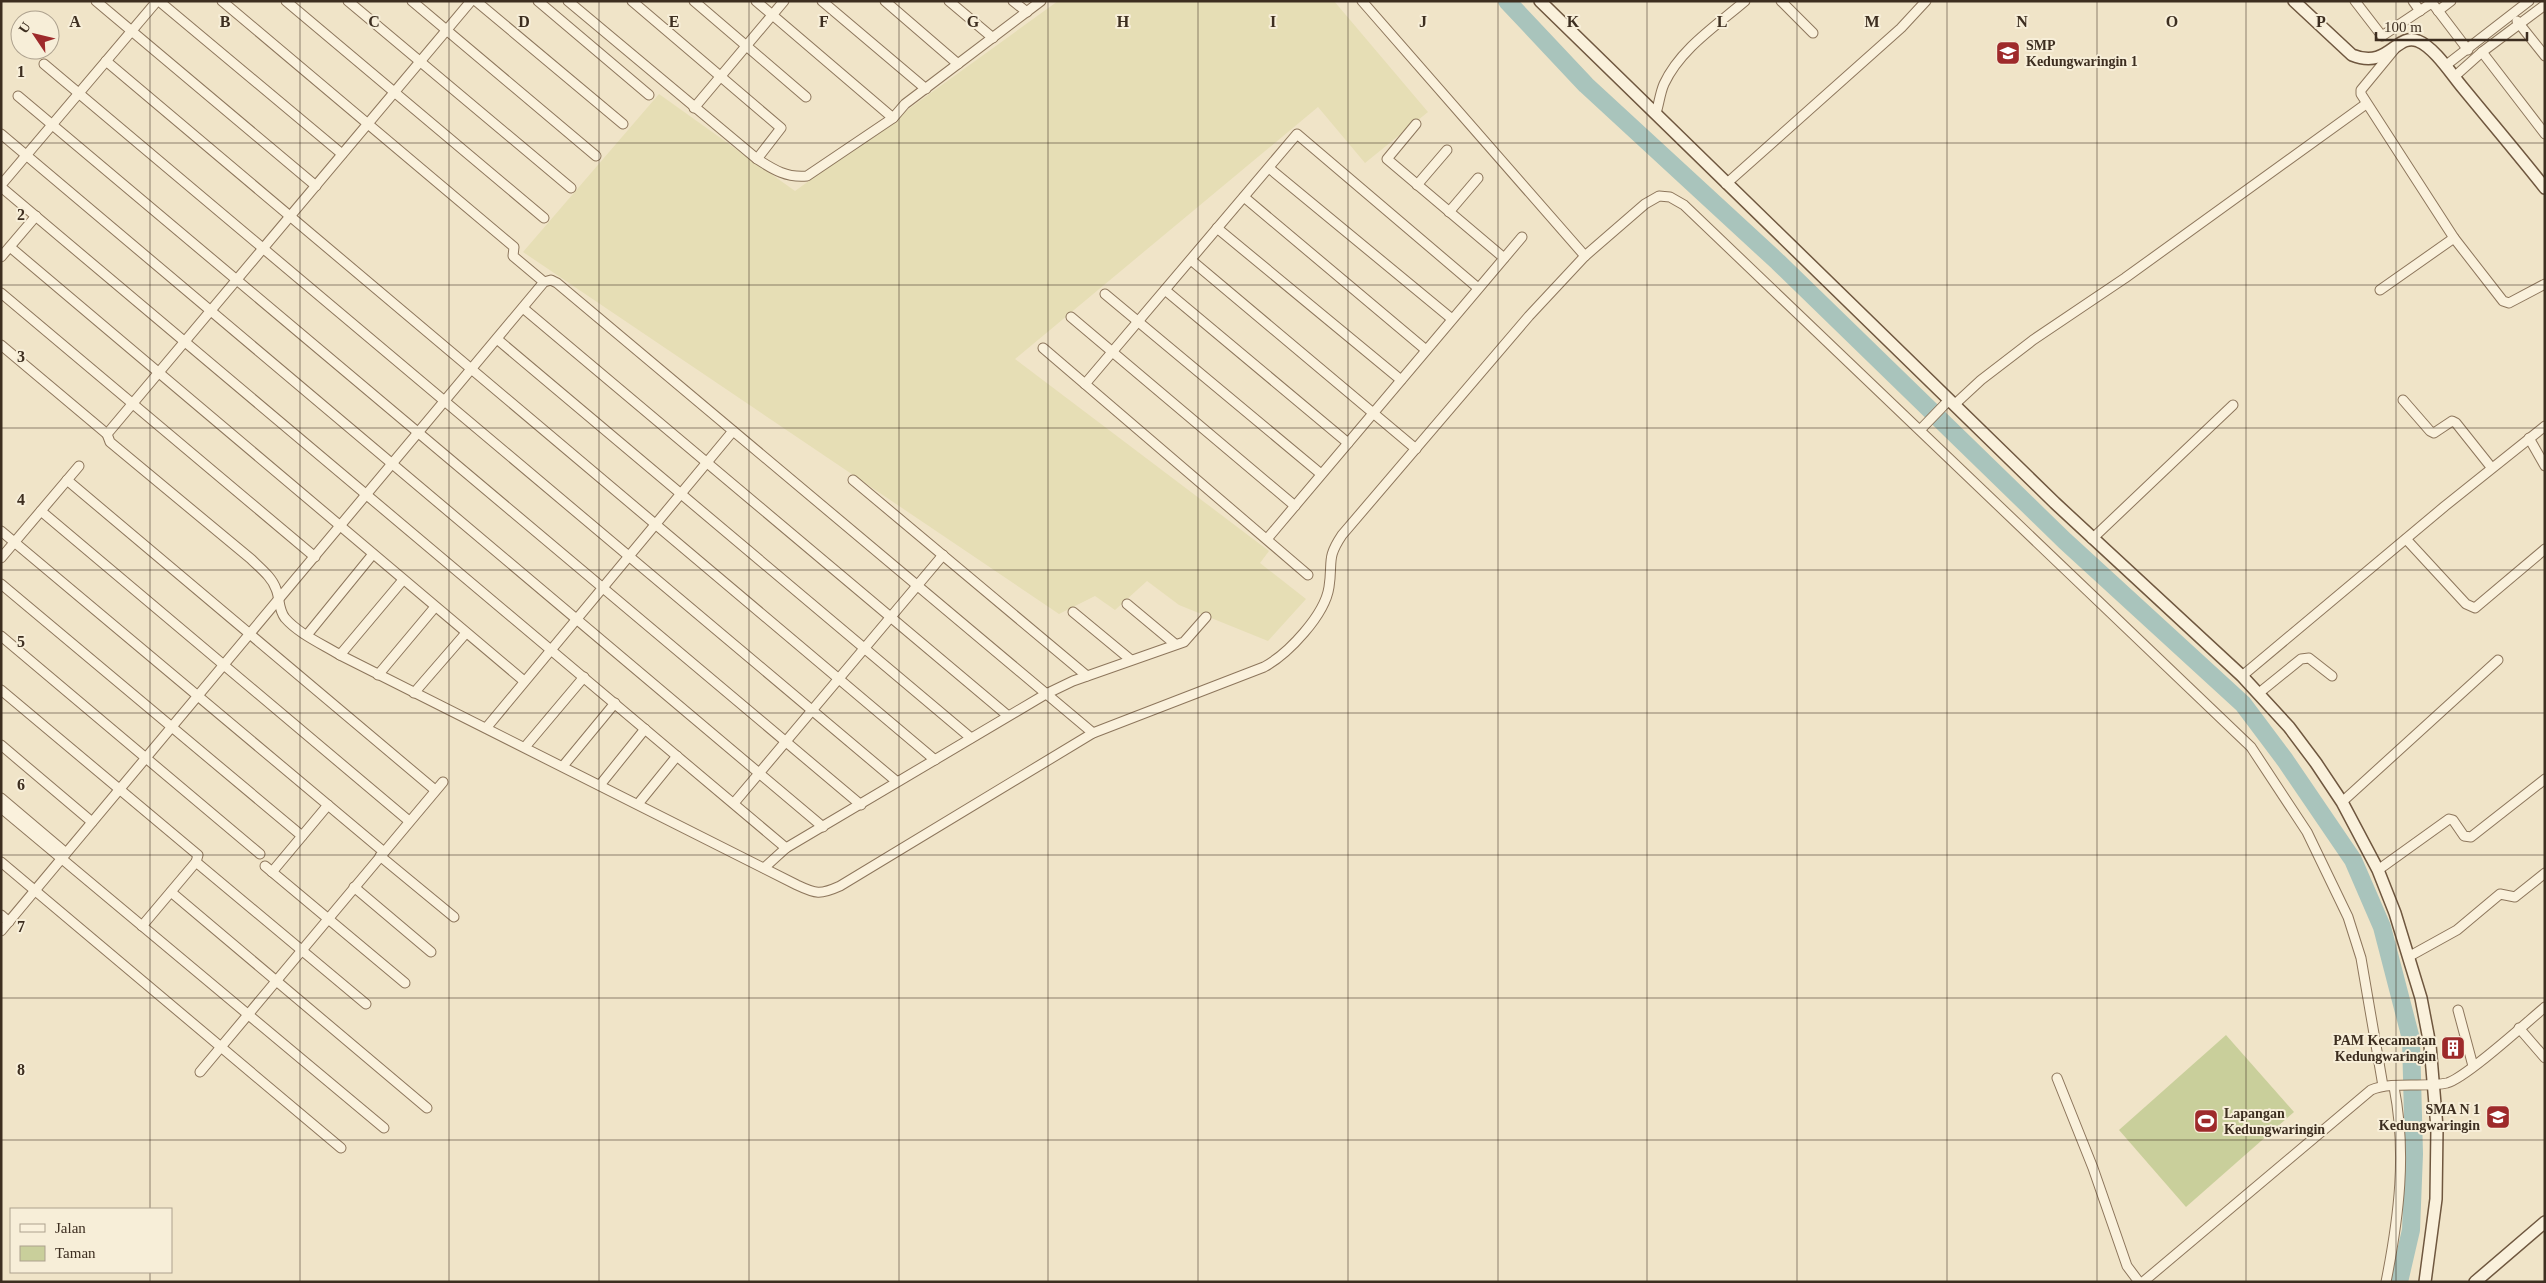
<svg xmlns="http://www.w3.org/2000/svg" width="2546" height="1283" font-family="'Times New Roman',serif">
<rect width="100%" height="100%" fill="#f0e4c8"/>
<!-- farmland -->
<path fill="#e6deb5" d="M1058,1H1334L1428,112L1365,163L1318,107L1015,359L1269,551L1260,563L1306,599L1268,641L1179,605L1147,581L1115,610L1095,596L1059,614L523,252L659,94L795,191Z"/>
<!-- green -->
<path fill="#c9cf9b" d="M2226,1035L2294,1112L2186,1207L2119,1130Z"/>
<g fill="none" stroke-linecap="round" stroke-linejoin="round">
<!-- river -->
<path stroke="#a9c4bc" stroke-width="18" d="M1507,1L1586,85L1778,262L2065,541L2243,704L2285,760L2353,860L2382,927L2411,1039L2414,1154L2411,1230L2399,1282"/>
<defs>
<g id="street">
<path d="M96,1L316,186"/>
<path d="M159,1L342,154"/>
<path d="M222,1L514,247L513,256L544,282"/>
<path d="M286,1L544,218"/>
<path d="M348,1L571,188"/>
<path d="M412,1L596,156"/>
<path d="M471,1L107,434L110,442L251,559C260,568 272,577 276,589C280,598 278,609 285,618C299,634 322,644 340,655L797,885C816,894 820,895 840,886L1093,733L1264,667C1288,654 1325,615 1329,587C1333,561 1326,559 1342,535L1529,316L1585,256L1645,204L1659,196L1670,197L1684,205L2251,747L2307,832L2348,917L2361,958L2383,1086"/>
<path d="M476,1L623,124"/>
<path d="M538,1L649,95"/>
<path d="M568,1L757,159C774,170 787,178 807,176L893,118"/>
<path d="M632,1L781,128L757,159"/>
<path d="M694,1L806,97"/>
<path d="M756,1L893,118L905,104L1041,1"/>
<path d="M822,1L926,89"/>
<path d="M885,1L958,64"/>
<path d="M949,1L993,38"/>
<path d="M1013,1L1027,12"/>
<path d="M1362,1L1585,256"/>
<path d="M1781,1L1813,33"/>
<path d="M2355,1L2382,36L2430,4H2433L2468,50"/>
<path d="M2413,1L2420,11"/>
<path d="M2438,11L2451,1"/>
<path d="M2517,21L2545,56"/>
<path d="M2394,50L2361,90V94L2454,238L2503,301L2509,303L2545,284"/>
<path d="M2482,52L2545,134"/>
<path d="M106,61L935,760"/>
<path d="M44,64L896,781"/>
<path d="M2445,66L2529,1"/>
<path d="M2454,77L2482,52L2545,5"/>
<path d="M18,96L861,805"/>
<path d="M694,108L784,1"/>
<path d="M1656,113C1659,104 1660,93 1664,84C1680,49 1717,25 1745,1"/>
<path d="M1416,124L1387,159L1504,258"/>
<path d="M1,134L823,827"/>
<path d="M1269,168L1452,319"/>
<path d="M1726,184L1901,28L1926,1"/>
<path d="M1,185L157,1"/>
<path d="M1417,185L1447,150"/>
<path d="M1,187L786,848"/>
<path d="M1244,197L1426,350"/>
<path d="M1449,212L1478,178"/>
<path d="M1217,228L1401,380"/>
<path d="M10,247L524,681"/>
<path d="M1,257L36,216"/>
<path d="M1191,260L1416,449"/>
<path d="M1165,290L1348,443"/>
<path d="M2380,290L2454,238"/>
<path d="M1,293L315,557"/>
<path d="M1105,294L1321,474"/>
<path d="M523,308L1007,715"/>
<path d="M1071,317L1295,506"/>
<path d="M497,339L971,738"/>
<path d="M1,345L107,434"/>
<path d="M1043,348L1308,575"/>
<path d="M1085,384L1297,134L1478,288"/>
<path d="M2403,400L2430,431L2434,433L2452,421L2456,423L2491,467"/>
<path d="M1954,405L1981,380L2033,340L2125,278L2366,104"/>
<path d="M1920,430L1948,401"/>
<path d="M2529,438L2545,466"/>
<path d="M67,480L435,790"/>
<path d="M853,480L1087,676"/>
<path d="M41,511L409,821"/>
<path d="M1,531L384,852"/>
<path d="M1267,539L1522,237"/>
<path d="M2092,539L2233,405"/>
<path d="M2406,539L2466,604L2475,608L2545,549"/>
<path d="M1,558L79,466"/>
<path d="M1,584L302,836"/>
<path d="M1127,604L1175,644"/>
<path d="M1073,612L1131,660"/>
<path d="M307,635L373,554"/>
<path d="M1,636L260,854"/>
<path d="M340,655L403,580"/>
<path d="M378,675L435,607"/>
<path d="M2242,676L2445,506L2545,426"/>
<path d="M1,690L198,855L196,862L142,926"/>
<path d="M414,693L466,633"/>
<path d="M2259,693L2301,659L2309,658L2332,676"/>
<path d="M487,727L733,431"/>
<path d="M1,745L92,822"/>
<path d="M525,747L584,677"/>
<path d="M563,766L615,703"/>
<path d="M600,785L645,729"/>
<path d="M1,798L66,853"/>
<path d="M2342,802L2498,660"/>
<path d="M734,803L943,555"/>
<path d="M638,804L677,756"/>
<path d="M1,808L384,1128"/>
<path d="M380,856L454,917"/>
<path d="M1,862L341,1148"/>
<path d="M196,862L366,1004"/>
<path d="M265,866L405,983"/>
<path d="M764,868L786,848L1046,694L1073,681L1184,642L1206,617"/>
<path d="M2378,870L2449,819L2453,820L2464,836L2471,837L2545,779"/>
<path d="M272,872L328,805"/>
<path d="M354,887L431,952"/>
<path d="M171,892L427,1108"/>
<path d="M1,915L9,922"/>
<path d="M1,931L544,282L551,280L557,283L1093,733"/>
<path d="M2410,956L2457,930L2500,894L2515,897L2545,873"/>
<path d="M2458,1010L2473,1066"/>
<path d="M2519,1028L2545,1058"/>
<path d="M200,1072L443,782"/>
<path d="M2057,1078L2093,1168L2127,1266L2139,1282"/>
<path d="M2143,1282L2371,1090C2392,1081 2425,1088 2447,1083C2466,1078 2527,1022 2545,1007"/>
<path d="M2386,1282C2399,1216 2407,1153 2394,1087"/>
</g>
<g id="secondary">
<path d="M1540,1L2055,503L2242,676L2289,727L2316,763L2342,802L2378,870L2395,913L2421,998L2430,1045L2437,1128L2436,1199L2425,1282"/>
<path d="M2294,1L2352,55C2389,70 2396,32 2418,41C2434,47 2452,75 2463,88C2490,121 2518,154 2545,188"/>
<path d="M2475,1282L2545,1222"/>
</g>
</defs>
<!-- street casing -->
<use href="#street" stroke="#8d765c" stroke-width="11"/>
<!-- secondary casing -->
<use href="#secondary" stroke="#6f573f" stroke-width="14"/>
<!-- street -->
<use href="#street" stroke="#faf1dc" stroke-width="9"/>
<!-- secondary -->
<use href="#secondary" stroke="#faf1dc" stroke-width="11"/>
</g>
<!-- grid -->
<path fill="none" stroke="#3d2e20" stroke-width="1" stroke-opacity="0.55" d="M150,1V1209M300,1V1282M449,1V1282M599,1V1282M749,1V1282M899,1V1282M1048,1V1282M1198,1V1282M1348,1V1282M1498,1V1282M1647,1V1282M1797,1V1282M1947,1V1282M2097,1V1282M2246,1V1282M2396,1V1282M1,143H2545M1,285H2545M1,428H2545M1,570H2545M1,713H2545M1,855H2545M1,998H2545M1,1140H2545M150,1272V1282"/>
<!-- icons -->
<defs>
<symbol id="school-square" viewBox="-11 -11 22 22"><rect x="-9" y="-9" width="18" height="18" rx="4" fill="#9e2a2b" stroke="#f7eed8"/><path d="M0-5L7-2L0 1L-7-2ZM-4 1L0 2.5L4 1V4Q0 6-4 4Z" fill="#fff"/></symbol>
<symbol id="building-square" viewBox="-11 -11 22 22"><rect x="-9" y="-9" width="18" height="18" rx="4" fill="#9e2a2b" stroke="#f7eed8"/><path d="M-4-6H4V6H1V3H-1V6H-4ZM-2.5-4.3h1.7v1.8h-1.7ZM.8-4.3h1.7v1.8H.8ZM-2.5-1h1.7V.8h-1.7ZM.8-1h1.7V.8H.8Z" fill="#fff"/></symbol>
<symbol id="stadium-square" viewBox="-11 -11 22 22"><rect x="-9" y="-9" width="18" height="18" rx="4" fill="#9e2a2b" stroke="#f7eed8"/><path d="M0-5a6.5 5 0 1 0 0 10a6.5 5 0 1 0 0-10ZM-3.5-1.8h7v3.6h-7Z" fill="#fff"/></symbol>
</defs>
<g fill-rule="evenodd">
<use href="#school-square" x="1994" y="39" width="28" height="28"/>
<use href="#building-square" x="2439" y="1034" width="28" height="28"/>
<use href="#school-square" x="2484" y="1103" width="28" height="28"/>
<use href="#stadium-square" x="2192" y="1107" width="28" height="28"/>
</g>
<g text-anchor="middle" stroke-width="4" stroke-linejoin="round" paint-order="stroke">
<!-- poi labels -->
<g font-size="14" font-weight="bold" fill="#3d2e20" stroke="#f7eed8" text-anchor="start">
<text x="2026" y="50">SMP<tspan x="2026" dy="16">Kedungwaringin 1</tspan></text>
<text x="2436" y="1045" text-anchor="end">PAM Kecamatan<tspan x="2436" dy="16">Kedungwaringin</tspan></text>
<text x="2480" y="1114" text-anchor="end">SMA N 1<tspan x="2480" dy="16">Kedungwaringin</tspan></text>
<text x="2224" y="1118">Lapangan<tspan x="2224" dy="16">Kedungwaringin</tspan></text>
</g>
</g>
<g font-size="16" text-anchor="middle" font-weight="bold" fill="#3d2e20" stroke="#f7eed8" stroke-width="4" stroke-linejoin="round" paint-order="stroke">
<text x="75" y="27">A</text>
<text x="225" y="27">B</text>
<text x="374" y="27">C</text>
<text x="524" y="27">D</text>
<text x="674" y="27">E</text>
<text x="824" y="27">F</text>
<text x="973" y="27">G</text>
<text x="1123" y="27">H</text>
<text x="1273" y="27">I</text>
<text x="1423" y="27">J</text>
<text x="1573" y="27">K</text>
<text x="1722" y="27">L</text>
<text x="1872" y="27">M</text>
<text x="2022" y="27">N</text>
<text x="2172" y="27">O</text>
<text x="2321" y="27">P</text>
<text x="21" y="77">1</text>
<text x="21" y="220">2</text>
<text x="21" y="362">3</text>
<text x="21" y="505">4</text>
<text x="21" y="647">5</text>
<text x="21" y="790">6</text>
<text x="21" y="932">7</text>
<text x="21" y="1075">8</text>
</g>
<!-- border -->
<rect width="2546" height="1283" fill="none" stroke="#3d2e20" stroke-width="5"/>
<!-- legend -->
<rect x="10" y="1208" width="162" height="65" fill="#f7eed8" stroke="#ada18e"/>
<rect x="20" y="1224" width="25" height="8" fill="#faf1dc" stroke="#ada18e"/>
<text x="55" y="1233" font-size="15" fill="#3d2e20">Jalan</text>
<rect x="20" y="1246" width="25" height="15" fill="#c9cf9b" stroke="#ada18e"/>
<text x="55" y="1258" font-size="15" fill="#3d2e20">Taman</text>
<!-- north arrow -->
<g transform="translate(35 35) rotate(305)"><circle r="24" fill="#f7eed8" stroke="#ada18e"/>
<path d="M0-4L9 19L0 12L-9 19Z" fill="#9e2a2b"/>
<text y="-8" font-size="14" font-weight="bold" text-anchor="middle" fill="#3d2e20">U</text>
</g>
<!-- scale -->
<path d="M2376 32v8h151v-8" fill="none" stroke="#3d2e20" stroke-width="2.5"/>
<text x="2384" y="32" font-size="15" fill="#3d2e20" stroke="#f7eed8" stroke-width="4" paint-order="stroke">100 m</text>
</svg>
